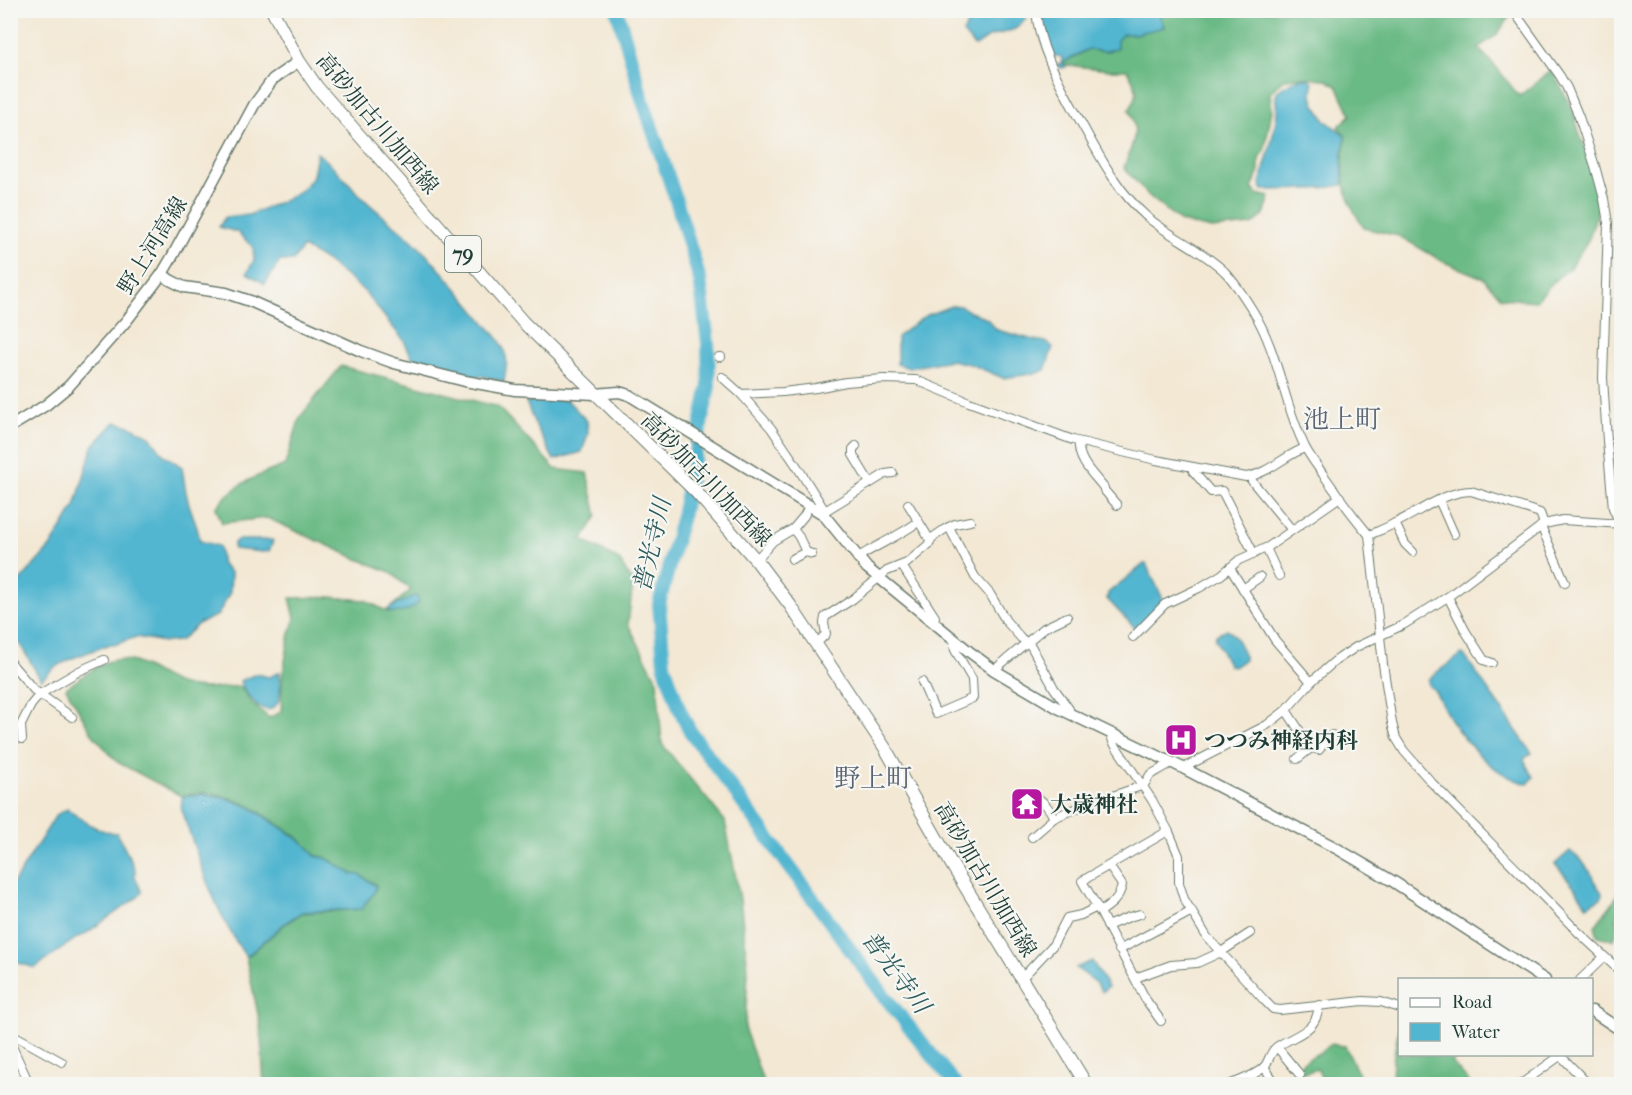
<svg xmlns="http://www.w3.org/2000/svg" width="1632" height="1095" font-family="'IM FELL French Canon','Noto Serif JP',serif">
<rect width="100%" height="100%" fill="#f6f6f2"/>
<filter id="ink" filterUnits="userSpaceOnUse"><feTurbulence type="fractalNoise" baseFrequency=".0167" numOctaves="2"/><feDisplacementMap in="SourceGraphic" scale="12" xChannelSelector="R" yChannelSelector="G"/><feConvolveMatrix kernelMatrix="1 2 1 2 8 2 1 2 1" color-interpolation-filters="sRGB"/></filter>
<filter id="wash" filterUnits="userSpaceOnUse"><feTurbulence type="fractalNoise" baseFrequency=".008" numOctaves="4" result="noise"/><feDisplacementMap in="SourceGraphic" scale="24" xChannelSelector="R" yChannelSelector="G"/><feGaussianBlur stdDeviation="1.35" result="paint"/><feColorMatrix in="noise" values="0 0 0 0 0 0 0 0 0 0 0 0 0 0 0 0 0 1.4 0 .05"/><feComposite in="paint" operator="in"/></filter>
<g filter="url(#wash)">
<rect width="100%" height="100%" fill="#f3e8d4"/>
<!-- forest -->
<g fill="#6aba85" stroke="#447c5c" stroke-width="1.5">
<path d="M1160,11H1507L1510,16L1497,35L1478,48L1496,67L1519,96L1552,70L1573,111L1580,135L1587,153L1600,204L1589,239L1569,269L1556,279L1536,301L1502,298L1483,278L1444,262L1399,236L1364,228C1348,204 1343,188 1343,159C1343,151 1346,143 1345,135L1338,127L1351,115L1337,86L1325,79L1297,77L1282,80L1270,93L1272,110L1264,152L1259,159V171L1252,188L1257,194L1270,197L1264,215L1252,225L1211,229L1181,222L1149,196L1124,168C1131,146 1141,132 1129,110C1141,93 1137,87 1127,70H1109L1066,65L1061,64L1087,50L1107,51L1117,48V40L1123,34H1135L1164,27L1160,16Z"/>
<path d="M341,366L498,407L555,469L587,473L597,516L582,540L619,560L633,583L628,624L657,680L662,744L725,821L740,899L748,970L745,1030L764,1084H264L260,1024L246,958L285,924L302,913L362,909C366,898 374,899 376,885L360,875L352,874L326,858L315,855L295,835L250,806L229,798L205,792L181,796L117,762L93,735L66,688C80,679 94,666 110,661C134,653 158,677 179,684C198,690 220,688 240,686L252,703L269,718L281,712L282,678L290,633L295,618L290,598L331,597L365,600L386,611L411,590L390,572L358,559L267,518L222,523L216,508C235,482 256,477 285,465L300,417Z"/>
<path d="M1621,884V906L1616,916L1618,926L1614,940L1598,936L1595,926L1614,901Z"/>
<path d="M1399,1028L1400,1054L1456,1055L1452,1063L1471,1084H1372L1392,1080L1393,1061Z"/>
<path d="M1330,1044L1345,1046L1363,1084H1320L1323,1080L1317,1069L1304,1073L1298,1071C1300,1061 1309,1059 1317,1054C1322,1052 1326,1047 1330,1044Z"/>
</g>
<!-- water -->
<g fill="#52b6d0" stroke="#387a82" stroke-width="1.5">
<path d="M974,11H1023L1026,19L1015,29L989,37L976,46L973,45L963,33Z"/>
<path d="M1038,11H1160V16L1164,27L1135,34H1123L1117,40V48L1107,51L1086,50L1062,63L1066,66V67L1060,68L1057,65L1061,63L1062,57L1058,56L1052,57L1043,42Z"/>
<path d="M1300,78L1309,79L1313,82L1312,95L1314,103L1325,120L1343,134L1345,138L1342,158L1343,185L1315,189L1263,190L1260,184C1266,161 1275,135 1277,111C1277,105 1274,98 1277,92C1279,89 1296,80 1300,78Z"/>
<path d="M317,153C336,166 349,185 366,201C383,217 402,230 418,246C448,276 473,308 500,341C509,357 507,365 504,382L482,376L472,378L453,368L429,365L413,359L404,341L364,291L329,263L303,247L293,261H280L265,284L247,273L254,260L253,247L237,232L219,227L225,217L249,215L285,200L303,189L313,176Z"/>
<path d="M951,306H961L970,312L977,314L987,319L997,330L1034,340L1046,342L1053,347L1045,370L1038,373L1003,378L970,364L950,360L909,368L897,364V337L925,316Z"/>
<path d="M546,399L567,400L587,421L588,434L582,452L554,460L535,424L526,402Z"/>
<path d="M115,422L130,426L150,436L163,454L182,467C184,479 185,492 189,504C193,517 198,527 200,541L219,546L222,565L231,573L230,592L218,615L198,624L180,641L164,642L136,637L114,645L110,644L73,658L55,667L41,680L17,639L11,631V591L51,546L75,506L93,446Z"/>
<path d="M237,540H272L273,541L269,551L262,552L234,549L233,547L234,543Z"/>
<path d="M1144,564H1146L1164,601L1137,628L1134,627L1107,599L1108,593Z"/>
<path d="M414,596H416L419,602C412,611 399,614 388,612L390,608Z"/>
<path d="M1227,629C1235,634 1245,651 1244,660L1234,667L1229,666L1215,639L1216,635Z"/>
<path d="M1462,654L1464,655L1532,753L1524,759L1529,770L1534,777L1528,784C1495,776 1468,746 1450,719C1444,710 1440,699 1434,690L1429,686L1428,680L1433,675Z"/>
<path d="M280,672C279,681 282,694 278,702C267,724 244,693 240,681L256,674L269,677Z"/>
<path d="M205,794L229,799L250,807L294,836L308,847L315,856L326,858L352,874L360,875L376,886C374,899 366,898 362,909L302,912L285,923L246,957C214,911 199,860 181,808L182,797Z"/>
<path d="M67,809C84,820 96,832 117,833L135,869V877L142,892L138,897L85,934L78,937L35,968L19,963L11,964V887L56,815Z"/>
<path d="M1570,851L1582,861L1591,873L1594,881L1602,893L1601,898L1587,906L1573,885L1555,864Z"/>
<path d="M1092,961L1108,987L1102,992L1094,981L1076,968Z"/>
</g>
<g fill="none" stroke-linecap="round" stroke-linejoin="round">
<!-- river -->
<path stroke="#52b6d0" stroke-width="14" d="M617,10L642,98L677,203L700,280L708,343L709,386L683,512L659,604L664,664L679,708L690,731L882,993L955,1084"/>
</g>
</g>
<g filter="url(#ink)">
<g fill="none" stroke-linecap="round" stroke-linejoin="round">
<defs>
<g id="minor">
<path d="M1036,10C1039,49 1061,86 1079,119C1098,153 1116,190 1146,216C1170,237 1201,249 1224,271C1235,282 1245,298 1253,311C1279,353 1283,403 1305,447C1310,457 1318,467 1325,477C1339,497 1353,516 1369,535L1383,664L1392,723L1396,738L1404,751L1432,783L1577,931L1622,973"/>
<path d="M1513,10L1560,76L1567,88L1579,117L1595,166L1604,199L1608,223L1603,378L1607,441L1613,508L1620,524L1622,536"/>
<path d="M719,357H721"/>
<path d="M722,377L741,394L783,392L816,388L846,382L883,379L916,380L969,402L1073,440L1156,460L1246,477C1268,474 1285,455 1305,448"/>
<path d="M741,394L771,428L798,468L825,511L823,514"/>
<path d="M1079,442C1077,460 1093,474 1104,488V490L1117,505"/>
<path d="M856,446L853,449V455L870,483"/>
<path d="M1193,467V471L1211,492L1222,491L1254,554"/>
<path d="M1251,477L1252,481L1292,530"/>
<path d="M1439,500L1454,534"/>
<path d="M908,504L930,540"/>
<path d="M825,511L885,474L893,473"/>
<path d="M1395,523L1405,544L1413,552"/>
<path d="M1541,526L1565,582"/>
<path d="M949,527L975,577L990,594L1006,621L1021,638L1031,646L1054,688L1069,709L1068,713"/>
<path d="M793,529L799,537L806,552"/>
<path d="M1369,535C1378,531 1387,528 1395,523C1418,513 1445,491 1471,491L1540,513L1544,524"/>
<path d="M1266,548L1279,576"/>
<path d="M857,558C877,545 899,536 918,522"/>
<path d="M792,559L806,552L812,554"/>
<path d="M756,560L773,541L793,529L804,516L809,506"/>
<path d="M902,566L935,617L934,623"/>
<path d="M1230,568L1275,640L1311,682"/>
<path d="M1243,589L1260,577"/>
<path d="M1448,597L1466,632L1484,660L1492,663"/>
<path d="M1133,637L1165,604L1199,588L1221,575L1239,560L1268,547L1340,497"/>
<path d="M816,644L826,634L824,623L825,617L853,599L887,571L907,563L928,545L932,538L945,529L955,524L970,521"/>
<path d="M10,662L34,690L72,717"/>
<path d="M994,670L1044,628L1067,617"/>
<path d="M922,682L936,714L973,698L972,679L955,650L954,645L956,641"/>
<path d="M1286,710L1311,748"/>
<path d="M1111,734L1113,742L1152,800L1169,832L1179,856V883L1184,899L1207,937L1265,1001L1273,1009L1280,1010L1363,1001L1381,1002L1400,1008"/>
<path d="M22,739L21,725L31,705L40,694L79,671L104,660"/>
<path d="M1297,759L1311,748L1319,750L1325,741L1332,735"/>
<path d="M1183,768L1267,725L1285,711L1311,682L1335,661L1356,647L1403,625L1449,596L1544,524L1563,520L1622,524"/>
<path d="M1033,794C1043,801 1049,807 1054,818"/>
<path d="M1621,823L1622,822"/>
<path d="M1032,837L1054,818L1067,812L1144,785L1150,775L1168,765L1170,762"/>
<path d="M1100,912C1111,905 1119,899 1122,885L1109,866"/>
<path d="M1107,926L1129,917L1140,914"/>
<path d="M1119,950L1192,911"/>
<path d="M1135,978L1171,965L1197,963L1221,952L1250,933"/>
<path d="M1021,979L1053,945L1067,918L1081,915L1097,907"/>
<path d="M1580,980L1604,957"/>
<path d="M1161,1021L1146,1000L1100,912L1082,881L1168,831"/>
<path d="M10,1033L62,1062"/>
<path d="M10,1042L27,1079L20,1084"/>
<path d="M1277,1047L1300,1075"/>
<path d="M1559,1054L1588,1084"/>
<path d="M1264,1067L1276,1084"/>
<path d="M1231,1084C1240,1081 1259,1073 1265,1066C1270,1059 1270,1051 1278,1046C1296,1034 1317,1032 1319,1005"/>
<path d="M1521,1084L1560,1056"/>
</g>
<g id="tertiary">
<path d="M162,274L170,280L184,287L226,293L250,301L361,351L394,363L465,381L515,390L595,394L619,392L629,395L823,514L867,568L971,653L994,670L1058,708L1183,768L1336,848L1394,882L1545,980"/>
<path d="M1592,1011L1622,1031"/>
</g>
<path id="secondary" d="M10,427L46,405L69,386L127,320L162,274L172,257L254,105L273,79L299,61"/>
<path id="primary" d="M272,10L299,61L317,87L523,322L696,492L756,560L790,605L885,748L952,865L1086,1084"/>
</defs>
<!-- minor casing -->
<use href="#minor" stroke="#69796c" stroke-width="10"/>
<!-- tertiary casing -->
<use href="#tertiary" stroke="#69796c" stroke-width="13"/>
<!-- secondary casing -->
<use href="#secondary" stroke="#69796c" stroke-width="13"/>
<!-- primary casing -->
<use href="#primary" stroke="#69796c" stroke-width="14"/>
<!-- minor -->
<use href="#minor" stroke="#fff" stroke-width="8"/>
<!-- tertiary -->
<use href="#tertiary" stroke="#fff" stroke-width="10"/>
<!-- secondary -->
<use href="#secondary" stroke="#fff" stroke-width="10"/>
<!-- primary -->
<use href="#primary" stroke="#fff" stroke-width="12"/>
</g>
</g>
<!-- icons -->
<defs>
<symbol id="hospital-square" viewBox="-11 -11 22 22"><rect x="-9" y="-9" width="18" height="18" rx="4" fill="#b5179e" stroke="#f6f6f2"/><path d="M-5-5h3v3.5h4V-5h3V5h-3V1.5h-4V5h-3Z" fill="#fff"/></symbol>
<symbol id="temple-square" viewBox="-11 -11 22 22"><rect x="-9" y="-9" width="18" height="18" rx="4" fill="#b5179e" stroke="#f6f6f2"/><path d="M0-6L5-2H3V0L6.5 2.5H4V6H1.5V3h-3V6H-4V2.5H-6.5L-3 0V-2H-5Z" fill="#fff"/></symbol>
</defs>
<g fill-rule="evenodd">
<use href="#hospital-square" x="1162" y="721" width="38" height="38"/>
<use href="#temple-square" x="1008" y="785" width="38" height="38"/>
</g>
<g text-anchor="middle" stroke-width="4.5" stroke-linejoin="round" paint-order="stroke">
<!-- shield labels -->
<rect fill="#f6f6f2" stroke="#60746d" stroke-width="1.5" x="445" y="236" width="36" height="36" rx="4.5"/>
<g font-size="21" font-weight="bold" fill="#1f3d34">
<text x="463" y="261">79</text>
</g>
<!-- street labels -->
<g font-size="22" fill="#1f3d34" stroke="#f6f6f2">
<text transform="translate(378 123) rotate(50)" y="8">高砂加古川加西線</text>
<text transform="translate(152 245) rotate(-58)" y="8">野上河高線</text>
<text transform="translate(707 479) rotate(46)" y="8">高砂加古川加西線</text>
<text transform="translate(986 879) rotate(59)" y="8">高砂加古川加西線</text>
</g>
<!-- poi labels -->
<g font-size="22" font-weight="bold" fill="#1f3d34" stroke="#f6f6f2" text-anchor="start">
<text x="1204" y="748">つつみ神経内科</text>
<text x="1050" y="812">大歳神社</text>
</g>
<!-- water labels -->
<g font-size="24" font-style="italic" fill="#2c5b5b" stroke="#f6f6f2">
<text transform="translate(652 545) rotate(-77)" y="8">普光寺川</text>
<text transform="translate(896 972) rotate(53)" y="8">普光寺川</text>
</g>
<!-- quarter labels -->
<g font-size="26" fill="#5a6472" stroke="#f6f6f2">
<text x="1342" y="428">池上町</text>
<text x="873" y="787">野上町</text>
</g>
</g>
<!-- margin -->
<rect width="1632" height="1095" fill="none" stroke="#f6f6f2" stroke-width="36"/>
<!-- legend -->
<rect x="1398" y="978" width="195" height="78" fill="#f6f6f2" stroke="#a0aca6" stroke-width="1.5"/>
<rect x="1410" y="998" width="30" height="9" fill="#ffffff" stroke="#a0aca6" stroke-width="1.5"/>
<text x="1452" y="1008" font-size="18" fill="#1f3d34">Road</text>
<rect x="1410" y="1023" width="30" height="18" fill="#52b6d0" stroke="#a0aca6" stroke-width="1.5"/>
<text x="1452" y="1038" font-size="18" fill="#1f3d34">Water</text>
</svg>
